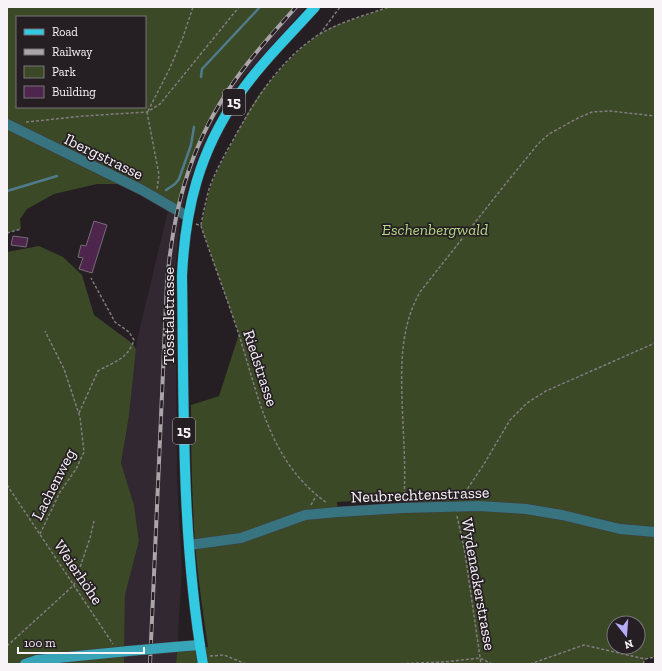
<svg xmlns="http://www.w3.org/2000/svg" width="662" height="671" font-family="'Zilla Slab',serif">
<rect width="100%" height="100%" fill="#251f24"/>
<!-- built -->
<path fill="#322831" d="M283,7H306L244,76L218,113L200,152L189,183L180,219L175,271L177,478L182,570L176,664H124L125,595L139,541L134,505L121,463L129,416L137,340L168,211L192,147Z"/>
<!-- green -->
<g fill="#3b4926" fill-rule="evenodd">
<path d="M7,7H297L241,72L196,150L185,182L177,209L126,184H97L54,194L27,209L20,219L21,229L7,233ZM17,17H145V107H17Z"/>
<path d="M389,7H655V657L645,659L643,664H176L177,652L208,647C203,613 198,579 195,545C192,498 191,451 191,405L219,396L239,334L201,226L210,188L217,171L251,107L260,93L285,64L300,49L318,35L334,26ZM404,498L403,508L338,511L337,502ZM614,623H638V647H614Z"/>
<path d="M39,246L63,257L82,275L94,315L133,344L136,349L129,416L121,463L134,505L139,541L125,595L124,664H7V252Z"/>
</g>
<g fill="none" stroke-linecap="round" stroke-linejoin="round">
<!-- stream -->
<g stroke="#4f7b8b" stroke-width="2.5">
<path d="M201,77L202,69L260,7"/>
<path d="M166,190L175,184L179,179L191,145L194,127"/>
<path d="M7,191L57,176"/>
</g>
</g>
<!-- building -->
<g fill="#4e254d" stroke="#756e75">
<path d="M94,221L107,225L92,273L79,269L83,258L78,257L81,245L86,246Z"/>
<path d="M13,236L28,238L26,247L11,245Z"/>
</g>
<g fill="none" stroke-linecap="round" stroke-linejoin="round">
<defs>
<g id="street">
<path d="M7,124L142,190L187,216"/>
<path d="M189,545L241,538L305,515L338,512L403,508L479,506L526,509L562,515L620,529L655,532"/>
</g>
<g id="secondary">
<path d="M174,647L200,645"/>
<path d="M25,664L37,660L129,651"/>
</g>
<path id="primary" d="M203,664C181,536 184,405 182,276C185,209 199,152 238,96C260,64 289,36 315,7"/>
</defs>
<!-- street casing -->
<use href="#street" stroke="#423d42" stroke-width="11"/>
<!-- secondary casing -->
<use href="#secondary" stroke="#423d42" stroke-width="11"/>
<!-- primary casing -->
<use href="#primary" stroke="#423d42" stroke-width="11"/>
<!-- path -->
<g stroke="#817c80" stroke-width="1.5" stroke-dasharray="3 2" stroke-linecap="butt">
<path d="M320,34L340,7"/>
<path d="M148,111L169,70L183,37L193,7"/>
<path d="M147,112L159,175L157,189"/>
<path d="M26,122L84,116L147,112L160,104L239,7"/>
<path d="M196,224L201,226C213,262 227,298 239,335C259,397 269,462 327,503"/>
<path d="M201,225C203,213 206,201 209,189C215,172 224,156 233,140C255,100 279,61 318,35C340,22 365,15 389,7"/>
<path d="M7,233L21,229"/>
<path d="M79,413L98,371C115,361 127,360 134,340L129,332L115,322L91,278"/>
<path d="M7,485L113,644"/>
<path d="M462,497L484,464L510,420L527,403L546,391L655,343"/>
<path d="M404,499C406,466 403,432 402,399C401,361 401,326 420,292L503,187L538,144L549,134L578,118L592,112L610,111L655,116"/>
<path d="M311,505L316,496"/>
<path d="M457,516L465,553L481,664"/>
<path d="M40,534L60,492L76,469L84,452L80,417L64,369L45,331"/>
<path d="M7,646L74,585L90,538L94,521"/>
<path d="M210,656L224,655L246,664"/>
<path d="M391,664L444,662L480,658L492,664"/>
<path d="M530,664L584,645L645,659L655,657"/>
<path d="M643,664L645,659"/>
</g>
<!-- street -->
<use href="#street" stroke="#377480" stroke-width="10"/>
<!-- secondary -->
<use href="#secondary" stroke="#38a4b7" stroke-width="10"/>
<!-- primary -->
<use href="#primary" stroke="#32c9e2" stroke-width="10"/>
<defs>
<path id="rail" d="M150,664L167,282C173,212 188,152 227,92C247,61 272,34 296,7"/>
</defs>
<!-- rail casing -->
<use href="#rail" stroke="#a9a5a9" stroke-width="4"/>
<!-- rail -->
<use href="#rail" stroke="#251f24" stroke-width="2.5" stroke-dasharray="8" stroke-linecap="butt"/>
<defs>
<path id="secondary-bridge" d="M129,651L174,647"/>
</defs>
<!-- secondary-bridge casing -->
<use href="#secondary-bridge" stroke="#423d42" stroke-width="11" stroke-linecap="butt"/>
<!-- secondary-bridge -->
<use href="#secondary-bridge" stroke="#38a4b7" stroke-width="10"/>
</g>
<g text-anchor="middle" stroke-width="3.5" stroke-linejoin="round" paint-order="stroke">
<!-- shield labels -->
<g fill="#251f24" stroke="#b8b3b8" stroke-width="1">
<rect x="223" y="89" width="22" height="26" rx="3"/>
<rect x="173" y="418" width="22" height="26" rx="3"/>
</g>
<g font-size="15" font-weight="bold" fill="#f7f3f7">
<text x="234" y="107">15</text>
<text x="184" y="436">15</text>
</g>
<!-- street labels -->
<g font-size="16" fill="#f7f3f7" stroke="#251f24">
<text transform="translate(104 156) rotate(26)" y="6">Ibergstrasse</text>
<text transform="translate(168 316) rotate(-90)" y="6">Tösstalstrasse</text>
<text transform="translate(261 368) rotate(72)" y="6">Riedstrasse</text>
<text transform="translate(53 484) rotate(-63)" y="6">Lachenweg</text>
<text transform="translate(420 494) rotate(-2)" y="6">Neubrechtenstrasse</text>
<text transform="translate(79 572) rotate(56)" y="6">Weierhöhe</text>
<text transform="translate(479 584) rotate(80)" y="6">Wydenackerstrasse</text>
</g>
<!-- park labels -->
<g font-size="16" font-style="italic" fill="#b6d884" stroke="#251f24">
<text x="435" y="235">Eschenbergwald</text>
</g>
</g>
<!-- border -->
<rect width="662" height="671" fill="none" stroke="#f7f3f7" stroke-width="16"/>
<!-- legend -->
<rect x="16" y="16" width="130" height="92" fill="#251f24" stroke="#797478"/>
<rect x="24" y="29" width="20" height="6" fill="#32c9e2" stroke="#797478"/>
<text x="52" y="36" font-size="12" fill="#f7f3f7">Road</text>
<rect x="24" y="49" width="20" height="6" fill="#a9a5a9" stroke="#797478"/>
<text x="52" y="56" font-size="12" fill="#f7f3f7">Railway</text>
<rect x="24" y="66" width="20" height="12" fill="#3b4926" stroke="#797478"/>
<text x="52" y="76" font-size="12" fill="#f7f3f7">Park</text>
<rect x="24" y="86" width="20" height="12" fill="#4e254d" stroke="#797478"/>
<text x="52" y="96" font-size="12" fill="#f7f3f7">Building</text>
<!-- north arrow -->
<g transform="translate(626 635) rotate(163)"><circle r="19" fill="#251f24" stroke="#797478"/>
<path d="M0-3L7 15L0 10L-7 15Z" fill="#b5acf8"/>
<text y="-6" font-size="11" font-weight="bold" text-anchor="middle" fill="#f7f3f7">N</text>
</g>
<!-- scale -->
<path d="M18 647v6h126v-6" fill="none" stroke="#f7f3f7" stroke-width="2"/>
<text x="24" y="647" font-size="12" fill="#f7f3f7" stroke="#251f24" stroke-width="3" paint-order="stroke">100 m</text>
</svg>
